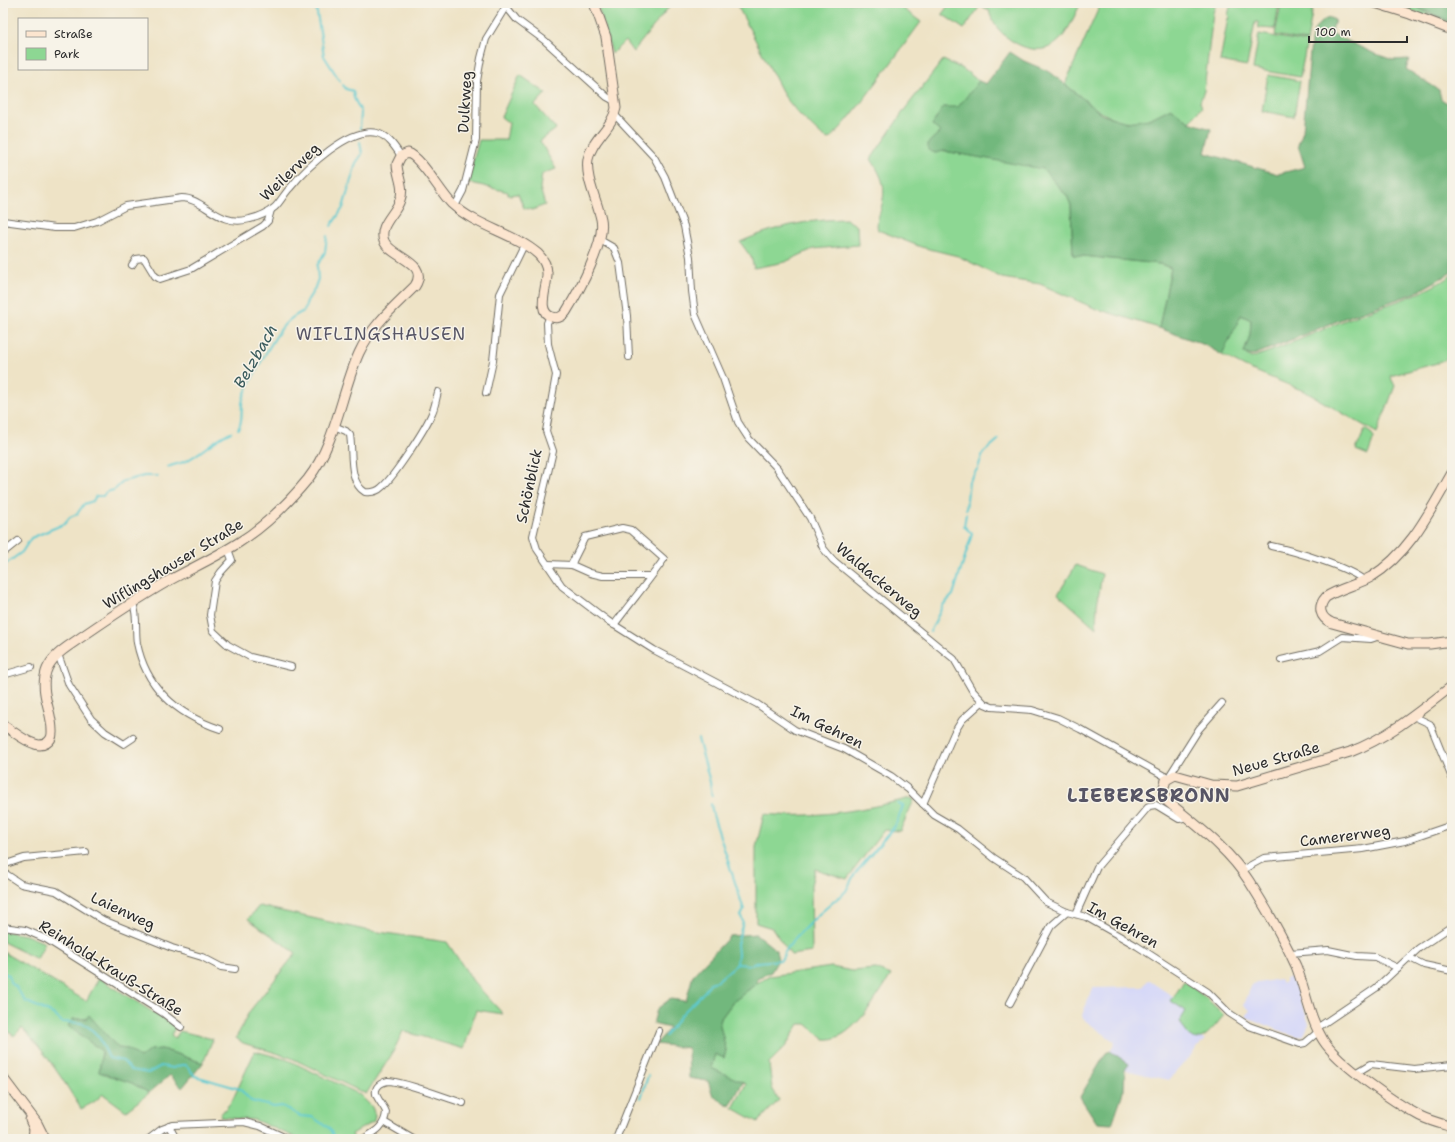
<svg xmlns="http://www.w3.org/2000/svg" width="1455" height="1142" font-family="'Shantell Sans',sans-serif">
<rect width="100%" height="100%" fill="#f7f3e8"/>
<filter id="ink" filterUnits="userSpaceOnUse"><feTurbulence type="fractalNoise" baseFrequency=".025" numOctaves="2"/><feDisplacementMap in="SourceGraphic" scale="8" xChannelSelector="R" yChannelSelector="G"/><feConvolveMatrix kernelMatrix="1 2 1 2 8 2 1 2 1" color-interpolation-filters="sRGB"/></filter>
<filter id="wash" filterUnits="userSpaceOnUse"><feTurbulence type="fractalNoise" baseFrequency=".012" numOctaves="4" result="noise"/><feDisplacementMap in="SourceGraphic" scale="16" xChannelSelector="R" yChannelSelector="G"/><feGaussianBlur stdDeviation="0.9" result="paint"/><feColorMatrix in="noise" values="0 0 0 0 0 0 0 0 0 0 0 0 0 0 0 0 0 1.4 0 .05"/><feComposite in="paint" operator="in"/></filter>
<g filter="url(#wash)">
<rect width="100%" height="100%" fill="#eee3c6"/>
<!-- built -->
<g fill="#d6d8f8">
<path d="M1293,976L1309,1024L1304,1035L1296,1037L1246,1017L1250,1010L1244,1005L1252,984L1280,979L1282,983L1285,982V979Z"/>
<path d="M1148,980L1174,997L1172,1001L1186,1011L1188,1035L1193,1038L1205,1039L1169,1080L1125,1070L1129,1064L1110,1051L1115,1042L1083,1019L1082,1015L1093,988L1143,987Z"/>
</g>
<!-- green -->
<g fill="#8dd793" stroke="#5c815f">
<path d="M597,3H672L633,52L625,41L612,54Z"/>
<path d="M736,3H896L921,22C908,39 840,136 828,139L822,136L798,113L785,97Z"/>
<path d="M950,3H982L964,29L942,14Z"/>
<path d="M984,3H1081C1074,16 1067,36 1055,44C1032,61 993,35 989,10L983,7Z"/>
<path d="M1101,3H1216L1213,13L1204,91L1200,102L1202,107L1189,122L1171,108C1164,112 1156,117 1149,119C1113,130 1090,104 1065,84Z"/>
<path d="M1231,3H1279L1275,29L1259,28L1258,22H1255L1247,66L1220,61L1228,18H1230L1228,15Z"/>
<path d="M1281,3L1313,7L1307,41L1275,35Z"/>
<path d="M1389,3L1410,4L1429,14L1452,22V26Z"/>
<path d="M1259,34L1307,42L1300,77L1253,69Z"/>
<path d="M943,60L963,69L979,81L941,132L929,143L935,153L944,151L1043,168L1067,196L1071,205L1073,255L1160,264L1171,268L1159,328L1094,308L1040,284L1002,278L958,256L921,247L878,230C876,224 878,218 880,212C887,188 884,180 871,159L905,109Z"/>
<path d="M520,75L546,93L535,105L556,129L540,141L556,169L542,174L540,188L545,205L532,210L524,208L518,194L508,195V192L467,182L479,140H506L509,123L501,117Z"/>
<path d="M1268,75L1300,81L1294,117L1262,111Z"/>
<path d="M846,219L857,226L858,245L813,249L785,262L754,268L751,257L740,242C777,226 806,220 846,219Z"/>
<path d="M1452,275V356L1441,362L1390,376L1395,386L1377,433L1306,392L1245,367L1222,355L1241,315L1251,320L1250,335L1244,353L1251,358C1285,347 1316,332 1348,319C1383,305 1420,297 1452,275Z"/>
<path d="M1365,429L1372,434L1374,438L1368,455L1356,450Z"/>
<path d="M1076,565L1102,574L1097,605L1096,628L1058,594Z"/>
<path d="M911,798L914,800L900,831L884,830L847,879L815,869L811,885L812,952L791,955L772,928L756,923V847L764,814C813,819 863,810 911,798Z"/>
<path d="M259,906L365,930L447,942L473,981L503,1014L476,1010L464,1049L403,1031L392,1054L366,1094L289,1057L243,1043L236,1038L249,1012L296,953L248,919Z"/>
<path d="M3,931L26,935L45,943L37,959L3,942Z"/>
<path d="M3,952L86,1001L99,978L167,1021H170L175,1028L171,1035L175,1038L180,1031L213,1039L203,1063L162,1049L150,1050L140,1058L128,1049L118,1048L89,1016L86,1019H73L68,1026L102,1051L99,1072L132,1083L149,1093L126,1111L103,1094L94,1102L81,1109C64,1081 45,1051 22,1028L14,1036L3,1027Z"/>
<path d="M831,967L853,971L876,969L891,975C879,994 851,1043 824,1039L806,1024H799L785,1047L769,1063L772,1088L779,1100L758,1122L733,1108L746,1084L711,1068L715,1054L724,1058L726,1050L719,1021L733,1002L757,983L770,976Z"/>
<path d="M1184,981L1207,999L1224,1015C1209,1033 1195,1055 1180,1021L1186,1011L1171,1001Z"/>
<path d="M255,1051L288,1060L359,1094L372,1107L375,1115L374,1121L352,1134L354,1139H299L255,1120L221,1117L220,1115L232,1101Z"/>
</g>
<!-- forest -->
<g fill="#72b87d" stroke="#4e7254">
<path d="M1406,3H1452V22Z"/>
<path d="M1330,18L1335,20L1331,33L1373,53L1393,60L1409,59L1406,69L1439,90L1441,99L1452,106V272L1415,293L1347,317L1264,351L1251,356L1244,353L1250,335L1251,320L1241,315L1222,355L1205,345L1159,328L1171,268L1160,264L1073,255L1071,205L1067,196L1043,169L944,151L935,153L928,150V143L940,132L932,125L943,107H958L979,81L986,84L1010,52L1024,61L1050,72L1103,115L1127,122L1149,119L1171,108L1189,122L1211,129L1205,153L1278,174L1305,167L1298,145L1303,131L1311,41C1313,30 1319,20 1330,18Z"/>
<path d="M756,934L776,950L778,960L771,972L757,978V983L733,1002L719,1021L726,1050L724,1058L715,1054L711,1068L743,1082L730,1106L713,1096L708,1081L689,1078L688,1048L656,1044L670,1028L653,1024L657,1009L670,999L686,1001L693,975L730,936Z"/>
<path d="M89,1015L118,1048L128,1049L140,1058L150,1050L162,1049L203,1063L182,1088L170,1075L149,1093L132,1083L99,1072L102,1051L68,1026L73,1019H86Z"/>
<path d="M1110,1051L1129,1064L1125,1070L1124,1089L1112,1124L1097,1123L1080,1097L1106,1053Z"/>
</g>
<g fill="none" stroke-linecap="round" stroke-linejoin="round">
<!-- stream -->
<g stroke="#5dcad1" stroke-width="2">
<path d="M316,7L324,56L340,81"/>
<path d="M343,85L346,89L353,91L354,98L361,112L360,129"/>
<path d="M331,226L343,208L356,163L362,154L360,142"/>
<path d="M238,429C244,421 240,408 243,399C247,385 276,333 286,323C291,318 297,314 304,311L307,301L314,290L318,279L317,266L325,252L327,236"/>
<path d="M168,467C174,464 180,464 186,461C202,453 214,439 231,432"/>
<path d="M966,509L969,481L978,468L983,453L998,440"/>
<path d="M3,566L22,552L31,538L64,524L70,517L77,514L84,504L93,501L96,496H103L106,492L114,490L124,481L144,476H158"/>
<path d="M930,632L943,605L953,595L972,534L964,526L966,514"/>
<path d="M698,739L710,782L712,796"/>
<path d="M711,804L713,815L744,910L741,916L743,922L737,944L738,954L737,964"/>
<path d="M3,973L9,975L10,982L16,987L25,1001L53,1014L62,1022L81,1023L90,1028L99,1037L109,1058L123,1061L131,1070L148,1073L161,1066L173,1068L181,1065H186L195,1076L240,1089L251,1101L274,1107L282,1106L300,1116L312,1117L329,1128L335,1139"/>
<path d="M665,1036L682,1014L705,991L710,983L717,981L737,964L751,965L758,962L781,960L786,950L796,937L818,915L846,891L854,875L895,826L903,806L898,804"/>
<path d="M641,1098L648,1076"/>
</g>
</g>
</g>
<g filter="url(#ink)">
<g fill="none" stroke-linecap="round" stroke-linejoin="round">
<defs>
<g id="street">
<path d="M505,5L517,20L544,40L607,97L616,102"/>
<path d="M614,114L654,157L665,177L684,226L690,257L692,291L695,314L723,378L738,422L749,439L777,468L810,518L823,548L833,560L954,659L972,690L985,704L992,707L1032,710L1058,718L1080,729L1168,778L1199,729L1222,703"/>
<path d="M455,206L463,191L476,140L477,81L481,58L486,39L508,3"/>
<path d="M3,221L55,228H74L97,221L126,206L182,198C204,198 218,228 250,219C258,217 268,213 275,207C281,201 284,194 290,188C306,168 350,126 377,133C388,136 395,147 401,156"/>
<path d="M600,240L614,248L620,263L627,316L629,357"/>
<path d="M132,265L136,259L144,258L155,276L160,279L191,269L263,226L268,221L271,210"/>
<path d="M550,316L547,323L548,344L556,375L546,431L553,451L533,536L537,549L562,586L608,621L654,650L757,704L795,730L844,749L891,776L908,789L934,815L958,829L994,858L1023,877L1046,902L1067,912L1086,917L1137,946L1208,992L1229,1013L1249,1026L1300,1044L1305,1043L1318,1032"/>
<path d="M486,393L493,361L500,294L524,245"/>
<path d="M334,426L346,431L350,435C353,452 348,482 365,492C372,493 378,491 382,487C394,477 426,428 432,413C435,407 436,399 438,392"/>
<path d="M1271,546C1294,551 1347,566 1365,581"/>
<path d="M228,549L232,560L221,572L215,581L210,615L213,631L228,645L250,657L291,667"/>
<path d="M3,553L18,541"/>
<path d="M548,564L572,565L590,573L603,576H650"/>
<path d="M571,565L585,537L622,528L631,530L664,559C648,582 631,602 614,625"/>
<path d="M133,604C138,615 135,631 137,643C146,688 178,715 220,729"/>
<path d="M58,654L69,685L91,719L105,732L124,744L133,738"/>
<path d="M1281,660L1320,651L1342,637L1371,639L1380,636"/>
<path d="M3,675L31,667"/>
<path d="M1413,716L1430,724L1452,778"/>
<path d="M923,804L954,733L962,720L982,702"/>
<path d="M3,865L24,858L86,852"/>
<path d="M1242,870L1264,858L1363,849L1405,841L1452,825"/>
<path d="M3,872L21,884L56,891L103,920L172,948L202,957L221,967L235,969"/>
<path d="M1076,914L1097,867L1149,806L1156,805L1179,819L1187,817"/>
<path d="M3,927L25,930L46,939L163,1013L181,1027"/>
<path d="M1290,953L1328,950L1357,956L1375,957L1398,968"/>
<path d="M1410,958L1424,965L1452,971"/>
<path d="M1010,1003L1051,926L1067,912"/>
<path d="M1317,1028L1376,988L1419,948L1452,926"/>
<path d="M1356,1073L1371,1064L1414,1069L1452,1065"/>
<path d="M384,1122L413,1139"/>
<path d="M169,1126L176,1139"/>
<path d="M149,1139L162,1129L173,1125L244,1122L260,1126L288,1139"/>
<path d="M363,1139C375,1132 385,1127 386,1112C384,1105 374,1097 376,1090C377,1085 383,1082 388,1081C403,1081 446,1098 463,1103"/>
<path d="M616,1139L659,1031"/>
</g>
<g id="secondary">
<path d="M1375,3L1410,14L1452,30"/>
<path d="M1452,473C1430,511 1410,553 1371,577C1357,585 1340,588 1326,597C1317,607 1320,618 1332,623L1408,644H1430L1452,641"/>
<path d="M1452,686C1420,711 1389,737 1350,752L1237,786L1211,785L1175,775L1166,780L1163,790L1167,801C1197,826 1228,848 1249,881C1266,908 1283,937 1296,966C1306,991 1309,1017 1323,1040C1338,1064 1395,1103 1420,1116C1430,1121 1442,1124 1452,1127"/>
<path d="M3,725C13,731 24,741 35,744C43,747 52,742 52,733C53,714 41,696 45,676C47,663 57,654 67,647C100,624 135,600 170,580C192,568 216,557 238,543C264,527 289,502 308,479C336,443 341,393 359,353C372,325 394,307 415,286C430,262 391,258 384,241C378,225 396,214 400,200C405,187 397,176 397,164L401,156L408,153C421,157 440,192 452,204C477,227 514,233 538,254C543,259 547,266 547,273C548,286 535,312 552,317C558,319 562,317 566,312C579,291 606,242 601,219C597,200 585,178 588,159C592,139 613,127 616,108L606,37L594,3"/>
<path d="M3,1078L37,1123L45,1139"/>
<path d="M30,1120L34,1129L33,1139"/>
</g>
</defs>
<!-- street casing -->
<use href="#street" stroke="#6f6b61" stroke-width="8"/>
<!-- secondary casing -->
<use href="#secondary" stroke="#6f6b61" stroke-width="11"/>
<!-- street -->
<use href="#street" stroke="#fff" stroke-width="6"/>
<!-- secondary -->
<use href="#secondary" stroke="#fce5cf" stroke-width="9"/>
</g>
</g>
<g text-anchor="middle" stroke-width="3" stroke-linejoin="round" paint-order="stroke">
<!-- street labels -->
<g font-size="15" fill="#2b2b2b" stroke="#f7f3e8">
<text transform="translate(465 102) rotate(-87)" y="5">Dulkweg</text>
<text transform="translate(290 172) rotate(-44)" y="5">Weilerweg</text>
<text transform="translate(529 486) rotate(-78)" y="5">Schönblick</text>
<text transform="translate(173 564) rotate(-31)" y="5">Wiflingshauser Straße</text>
<text transform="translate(879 580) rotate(40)" y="5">Waldackerweg</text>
<text transform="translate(827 727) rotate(26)" y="5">Im Gehren</text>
<text transform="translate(1276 759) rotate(-16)" y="5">Neue Straße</text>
<text transform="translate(1345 836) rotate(-7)" y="5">Camererweg</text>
<text transform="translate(123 911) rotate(25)" y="5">Laienweg</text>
<text transform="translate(1123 925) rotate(29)" y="5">Im Gehren</text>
<text transform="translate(111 968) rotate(32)" y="5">Reinhold-Krauß-Straße</text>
</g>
<!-- water labels -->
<g font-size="16" font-style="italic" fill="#3a5b5d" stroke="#f7f3e8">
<text transform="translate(255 356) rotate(-60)" y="6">Belzbach</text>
</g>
<!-- quarter labels -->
<g font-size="17" letter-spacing="1" fill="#575565" stroke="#f7f3e8">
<text x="381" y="340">WIFLINGSHAUSEN</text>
</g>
<!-- district labels -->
<g font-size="19" font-weight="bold" letter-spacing="1" fill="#575565" stroke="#f7f3e8">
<text x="1149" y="802">LIEBERSBRONN</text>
</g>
</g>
<!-- margin -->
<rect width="1455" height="1142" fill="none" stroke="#f7f3e8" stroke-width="16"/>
<!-- legend -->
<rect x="18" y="18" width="130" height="52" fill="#f7f3e8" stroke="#a5a39c"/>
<rect x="26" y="31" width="20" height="6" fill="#fce5cf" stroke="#a5a39c"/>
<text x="54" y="38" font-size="12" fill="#2b2b2b">Straße</text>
<rect x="26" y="48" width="20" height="12" fill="#8dd793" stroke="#a5a39c"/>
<text x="54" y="58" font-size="12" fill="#2b2b2b">Park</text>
<!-- scale -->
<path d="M1309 36v6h98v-6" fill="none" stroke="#2b2b2b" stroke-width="2"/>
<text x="1315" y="36" font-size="12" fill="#2b2b2b" stroke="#f7f3e8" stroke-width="3" paint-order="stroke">100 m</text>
</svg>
